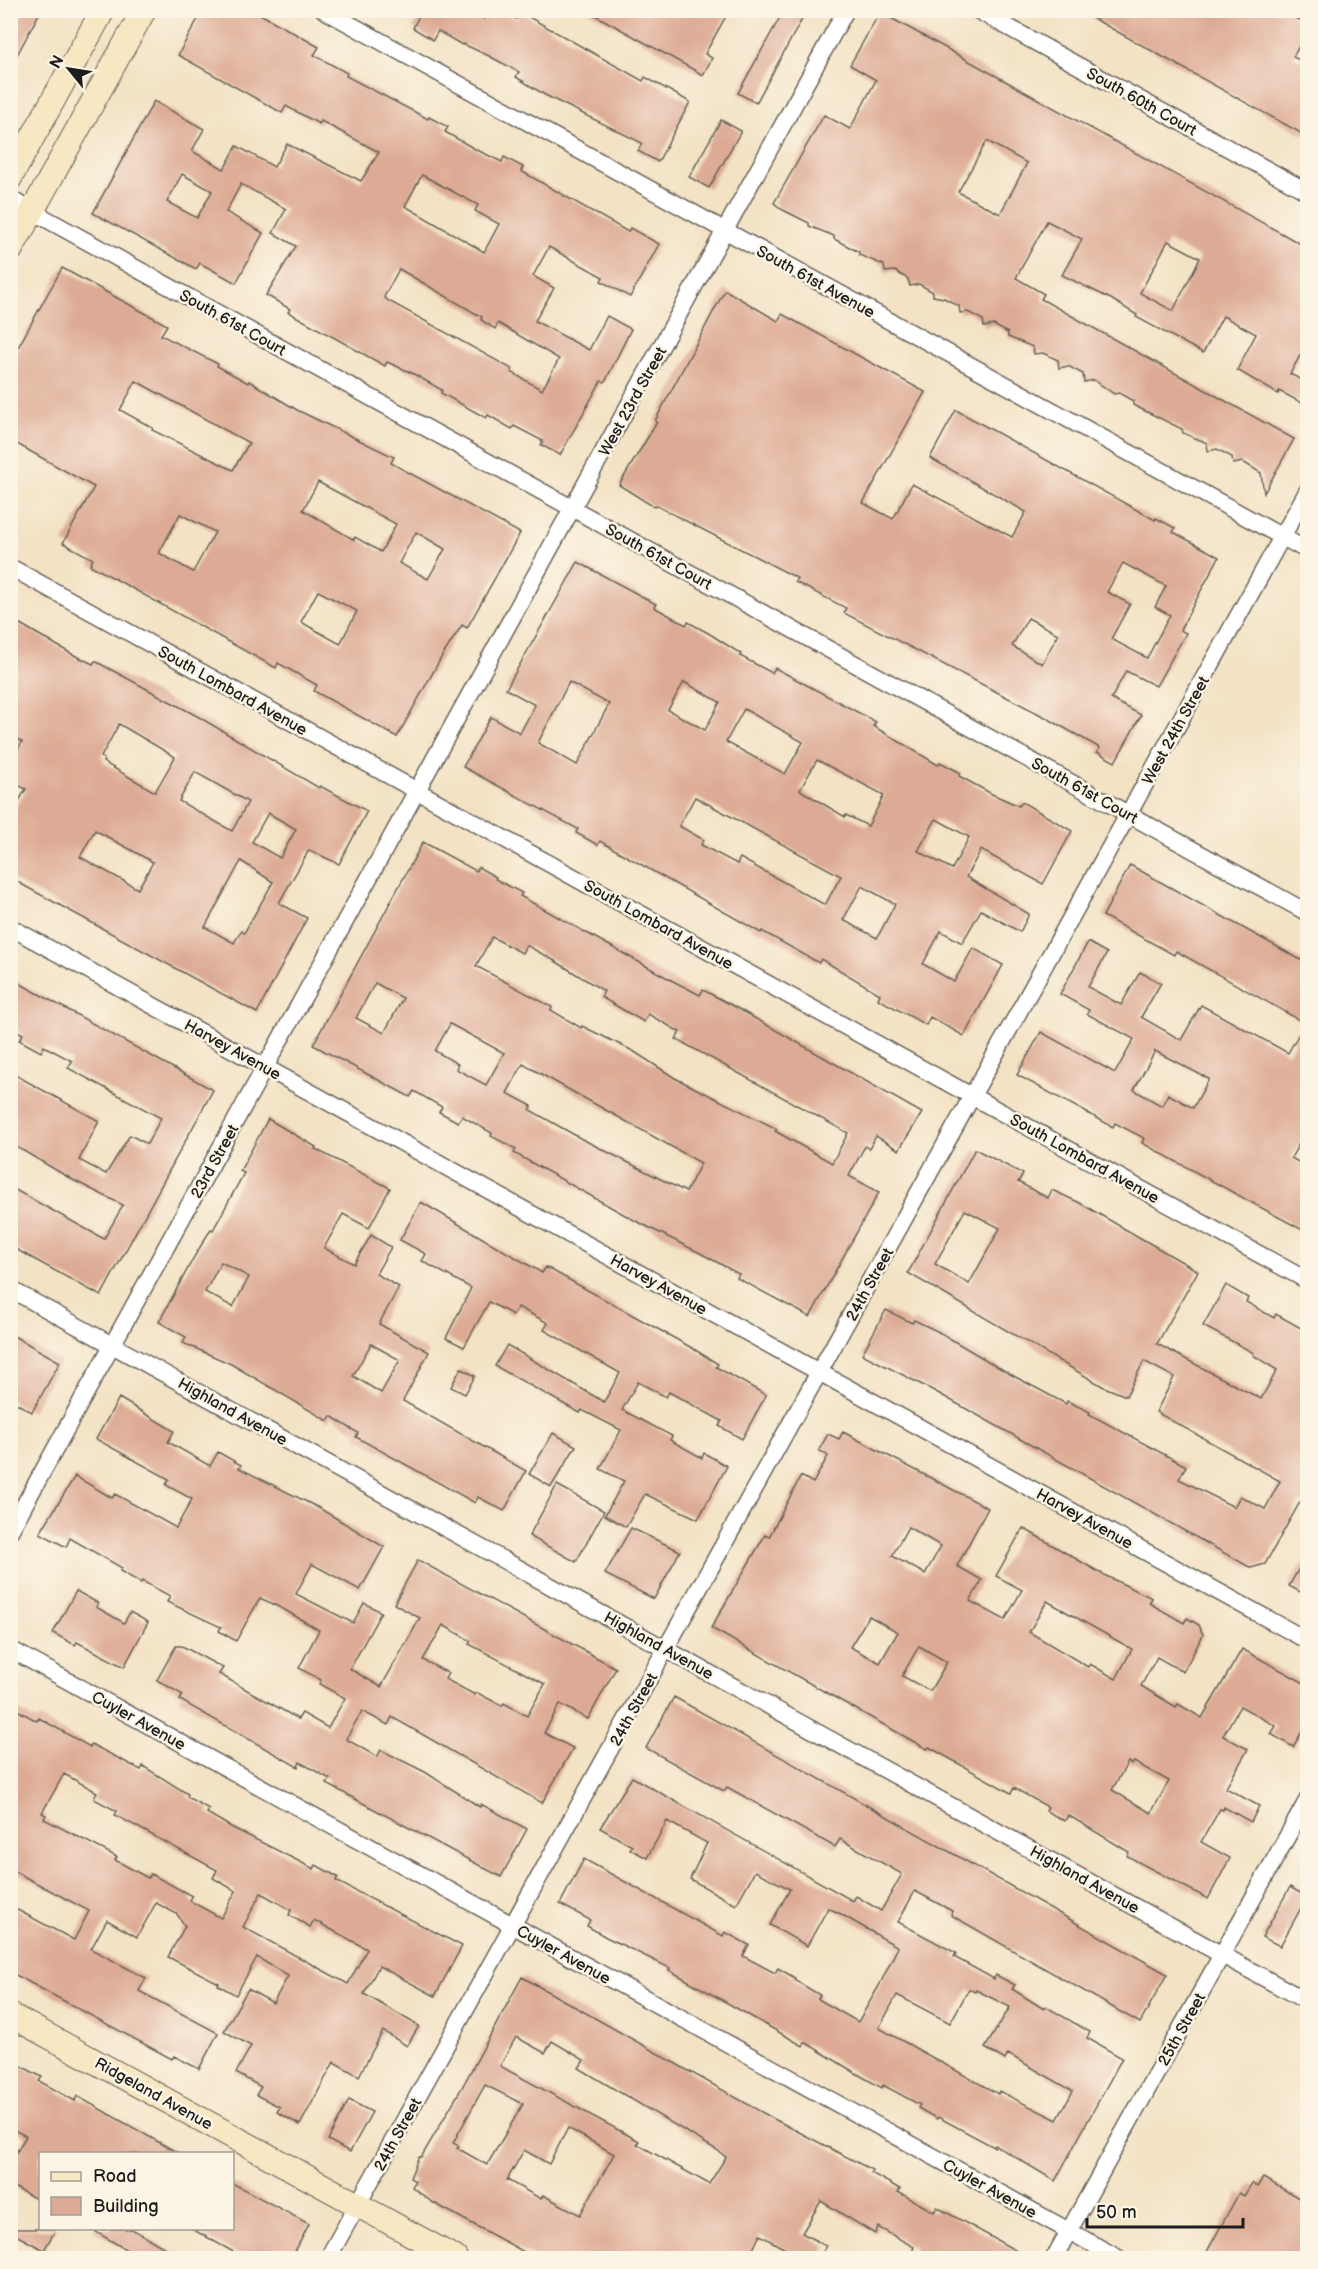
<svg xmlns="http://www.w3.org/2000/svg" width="1318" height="2269" font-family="'Balsamiq Sans',sans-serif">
<rect width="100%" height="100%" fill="#fcf5e5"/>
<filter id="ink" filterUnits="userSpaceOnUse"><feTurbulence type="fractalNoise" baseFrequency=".0167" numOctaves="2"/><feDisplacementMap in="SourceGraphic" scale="12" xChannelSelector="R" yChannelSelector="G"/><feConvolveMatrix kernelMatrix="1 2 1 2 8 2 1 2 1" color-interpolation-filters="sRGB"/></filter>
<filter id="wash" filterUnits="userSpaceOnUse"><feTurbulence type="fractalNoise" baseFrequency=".008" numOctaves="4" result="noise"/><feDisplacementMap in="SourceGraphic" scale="24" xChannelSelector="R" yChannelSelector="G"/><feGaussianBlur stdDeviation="1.35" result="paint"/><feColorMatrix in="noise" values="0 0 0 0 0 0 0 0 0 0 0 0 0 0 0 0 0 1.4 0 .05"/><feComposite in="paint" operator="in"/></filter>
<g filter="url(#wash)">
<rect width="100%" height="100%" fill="#f3e2c4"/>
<g id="blocks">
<!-- building -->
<g fill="#ddab95" fill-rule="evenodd">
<path d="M10,10H41L10,68Z"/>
<path d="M203,10H253L319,47L314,55L347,73L346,76L428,119L429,117L448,127L445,132L475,149L502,162L504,157L523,167L521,171L628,232L630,228L659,244L630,297L601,281L603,277L549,247L533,276L554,288L535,321L589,350L607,316L631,329L605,382L601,381L560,455L541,445L543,441L514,426L512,429L488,415L486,418L441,393L442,390L412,373L387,362L385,366L288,312L290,309L266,295L296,246L273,233L286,209L241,184L226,212L263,233L236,283L200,263L196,269L93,213L154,101L204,129L192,151L224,169L237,146L274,167L287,144L361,181L379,152L321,121L319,124L286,106L282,113L178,55ZM182,174L212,191L197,218L167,202ZM422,175L478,205L475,211L499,224L484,252L405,206ZM399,269L482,317L481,320L495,329L498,323L559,359L542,390L511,372L512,369L387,300L384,297Z"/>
<path d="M422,10H470L484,19L489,10H501L516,19L520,12L643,81L645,77L690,102L658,162L638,151L642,143L545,95L516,77L519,72L489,56L463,44L462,45L438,31L433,40L413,28Z"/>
<path d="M586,10H715L726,16L705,54L712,58L703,75Z"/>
<path d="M784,10H807L756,103L738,93Z"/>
<path d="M1078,10H1295L1292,16L1308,24V30L1293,57L1308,64V137Z"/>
<path d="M880,12L1308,248V341L1290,374L1308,383V406L1279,391L1278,394L1237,370L1256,334L1223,316L1203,353L1136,317L1137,315L1111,299L1062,275L1082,239L1049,222L1047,221L1016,278L1044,294L1041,299L1294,439L1264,493L1261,473L1243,462L1233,464L1232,457L1217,449L1208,451L1207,443L1183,433L1182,429L1133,405V401L1119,393L1114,394L1094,380L1084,382L1083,374L1068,366L1059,368L1058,360L1043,353L1034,354L1033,347L1008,337V333L994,325L984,327L983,320L968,312L960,313L959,306L944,298L933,296V292L919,284L910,286L908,279L895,271L885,272L884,265L859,255V252L834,239V236L809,226V223L783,210L774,203L824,115L850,129L876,80L850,65ZM987,141L1027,163L1000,214L958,192ZM1168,241L1200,258L1173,311L1140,293Z"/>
<path d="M721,120L741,131L709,188L689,177Z"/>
<path d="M62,268L167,325L161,335L218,364L217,366L248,383L249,381L297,410L394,457L391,463L520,533L467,628L462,625L441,658L397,737L314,691L317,685L278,663L276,668L90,565L93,559L63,543L94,487L10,440V362ZM136,381L249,443L233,470L152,430L153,428L120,410ZM318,482L396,524L381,552L355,537L354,540L303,510ZM180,514L215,532L193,572L159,553ZM416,532L445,549L428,579L399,563ZM318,591L357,611L340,644L301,622Z"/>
<path d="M725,290L778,321L782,314L925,392L863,503L893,519L912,484L1012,537L1026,512L930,458L956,410L1155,520L1156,518L1175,528L1173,532L1219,557L1180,630L1186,633L1156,686L1126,671L1111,699L1141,715L1115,762L1097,752L1100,748L1045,717L844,613L846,608L795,582L797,578L655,505L654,507L619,485L657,422L655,421ZM1123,563L1166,586L1155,607L1170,615L1147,658L1111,639L1130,604L1107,592ZM1028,618L1058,634L1042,664L1012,646Z"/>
<path d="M578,562L656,604L654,607L686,625L688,622L710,634L741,654L740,656L772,673L775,668L876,722L873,726L938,765L940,762L961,773L959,776L992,794L1019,806L1022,802L1072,831L1043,884L981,850L966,877L1029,914L1020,932L981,910L962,943L941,931L923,964L954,982L973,948L1003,965L964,1036L930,1017L926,1025L878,999L880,994L821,959L819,963L762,931L761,933L600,841L598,845L576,833L578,829L463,767L491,717L520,733L535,705L506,689ZM569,682L609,704L577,765L538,743ZM684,682L720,702L705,730L668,710ZM744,709L803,742L785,774L726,742ZM817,760L884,795L868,826L846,815L845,817L800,790ZM695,797L841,876L825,905L740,858L737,864L701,845L704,840L679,826ZM936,819L969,837L952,869L918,851ZM862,886L895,904L877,938L843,920Z"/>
<path d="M10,618L70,653L93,664L95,661L197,716L319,788L320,786L367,811L339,864L309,850L279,903L307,918L257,1013L10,878V816L26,789L10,781V763L22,742L10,735ZM119,724L175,757L155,792L103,762L104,759L101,757ZM195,772L248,802L232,831L179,801ZM268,813L296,829L280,858L252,842ZM95,830L153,862L138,889L80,857ZM241,861L273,882L244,933L241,931L234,943L205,927Z"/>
<path d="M423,842L476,871L478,867L496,877L495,879L522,893L520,896L673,981L700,995L703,990L728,1003L922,1113L899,1150L876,1136L869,1149L865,1146L849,1176L879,1192L810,1317L737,1278L739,1274L702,1254L634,1220L514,1153L516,1149L491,1136L492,1133L462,1116L458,1122L439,1112L442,1107L414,1091L410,1097L313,1045ZM492,937L522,953L526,945L555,961L604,991L601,997L625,1011L644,1022L648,1014L680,1032L676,1039L848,1133L832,1163L775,1131L777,1129L675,1078L633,1051L582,1026L581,1028L551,1010L552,1007L476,966ZM375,983L403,998L384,1033L356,1018ZM450,1024L504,1053L486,1085L456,1069L458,1064L435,1051ZM523,1064L701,1163L686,1192L580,1138L530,1110L532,1106L507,1093Z"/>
<path d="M1130,865L1308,964V1128L1291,1158L1308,1167V1233L1142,1143L1144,1138L1115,1123L1113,1127L1017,1075L1041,1032L1115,1073L1134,1039L1087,1014L1089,1010L1060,994L1088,942L1107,953L1088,987L1121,1005L1140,972L1161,983L1141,1017L1181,1040L1201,1005L1288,1053L1305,1023L1176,951L1174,955L1103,916ZM1155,1051L1209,1079L1193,1108L1168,1094L1162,1106L1134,1090Z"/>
<path d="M10,978L213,1090L101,1296L10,1246V1187L104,1239L123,1205L73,1180L10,1143V1072L99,1121L79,1160L106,1174L130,1135L147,1144L161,1118L68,1068L72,1061L44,1046L41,1052L19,1040L23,1034L10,1027Z"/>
<path d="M268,1119L316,1147L315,1149L390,1188L369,1228L343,1214L324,1248L354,1264L371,1235L391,1247L376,1274L399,1287L379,1324L429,1352L403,1401L526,1471L504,1511L478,1497L475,1503L356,1437L358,1433L331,1416L328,1421L231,1364L183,1343L186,1337L159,1322L194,1257L211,1229L213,1230L244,1173L240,1171ZM221,1262L249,1277L233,1307L205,1292ZM371,1344L400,1360L381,1393L353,1376Z"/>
<path d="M975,1149L1023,1174L1018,1182L1048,1198L1052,1190L1078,1202L1198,1271L1157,1344L1261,1399L1277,1370L1253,1355L1254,1353L1203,1326L1226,1285L1248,1298L1246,1302L1274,1318L1276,1314L1308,1332V1506L1300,1502L1265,1564L1251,1568L936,1392L862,1354L886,1310L912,1323L914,1320L937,1331L1010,1374L1066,1404L1067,1401L1090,1412L1089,1414L1186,1466L1179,1479L1234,1507L1240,1496L1265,1509L1280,1481L1156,1412L1174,1377L1144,1361L1126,1396L1104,1387L908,1273ZM965,1210L1000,1228L969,1284L935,1264Z"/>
<path d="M421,1202L542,1273L546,1267L692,1348L718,1364L716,1367L766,1395L742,1439L719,1426L722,1421L669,1392L666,1397L638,1382L622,1410L672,1436L670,1440L702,1458L704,1453L727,1466L698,1519L645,1494L626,1527L605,1515L624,1481L600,1469L621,1430L582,1410L580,1413L495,1366L507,1345L604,1402L620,1373L544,1330L548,1323L518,1307L513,1315L489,1302L464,1347L446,1338L471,1288L422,1261L426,1254L400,1240Z"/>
<path d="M10,1334L60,1362L32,1412L10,1400Z"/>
<path d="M461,1368L475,1376L465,1394L451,1387Z"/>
<path d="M119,1398L174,1431L168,1442L210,1466L218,1452L241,1465L239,1468L319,1508L384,1547L360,1590L312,1564L296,1594L353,1623L364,1603L381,1612L350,1669L381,1687L420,1618L394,1604L418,1560L616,1668L588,1719L560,1704L544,1733L573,1748L542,1803L392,1717L388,1725L362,1711L346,1739L377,1757L381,1750L425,1772L480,1807L481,1804L527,1829L501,1877L327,1784L330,1779L300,1762L298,1767L180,1700L183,1695L157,1680L176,1646H182L223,1668L219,1674L298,1719L302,1713L328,1728L345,1698L319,1684L321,1680L299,1668L319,1630L283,1609L260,1598L236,1641L219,1631L221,1627L167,1602L170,1596L142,1581L141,1583L120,1571L122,1568L70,1538L66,1547L40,1533L75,1476L112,1498L115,1494L176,1528L192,1499L166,1485L169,1479L96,1439ZM443,1625L471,1641L469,1644L545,1684L527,1716L504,1703L502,1706L476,1692L475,1695L445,1679L448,1673L423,1660Z"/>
<path d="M843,1432L988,1508L957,1566L982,1580L970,1601L1005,1620L1022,1590L996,1576L1023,1528L1104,1575L1152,1598L1149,1603L1184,1623L1187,1618L1199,1625L1203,1635L1183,1672L1157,1657L1141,1686L1176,1707L1178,1704L1202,1718L1242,1649L1308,1685V1722L1293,1747L1271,1734L1276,1726L1240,1706L1223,1736L1248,1749L1226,1788L1259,1806L1251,1822L1224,1807L1223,1810L1220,1809L1201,1842L1230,1858L1208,1899L1127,1856L1129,1852L1068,1815L1065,1821L1046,1811L1048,1807L1014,1788L1011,1793L929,1747L927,1749L711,1628L765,1535L769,1537L801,1476L813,1483L828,1456L819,1450L828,1434L839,1439ZM908,1527L941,1546L925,1574L892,1556ZM1047,1601L1132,1649L1116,1679L1090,1664L1088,1667L1029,1632ZM869,1616L898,1632L880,1663L850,1647ZM919,1646L947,1662L930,1691L902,1676ZM1128,1762L1132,1764L1134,1762L1169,1781L1151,1813L1112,1790Z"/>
<path d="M553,1433L576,1446L551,1487L529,1474Z"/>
<path d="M557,1485L604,1511L576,1562L529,1536Z"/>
<path d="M631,1528L680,1551L654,1599L605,1574Z"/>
<path d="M1308,1553V1596L1289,1586Z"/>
<path d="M76,1591L98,1603L96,1607L124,1623L130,1612L148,1622L124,1667L77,1642L75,1645L53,1633Z"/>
<path d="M674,1697L1167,1974L1140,2023L951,1915L952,1911L915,1891L898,1922L956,1953L954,1957L994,1979L996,1975L1015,1985L1012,1989L1044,2009L1045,2006L1090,2032L1087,2038L1122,2058L1055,2181L995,2145L994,2147L938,2117L937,2119L918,2108L920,2105L883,2085L882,2088L854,2072L805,2042L803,2046L768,2026L669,1970L670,1968L606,1937L587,1926L590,1920L560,1904L584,1859L723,1936L725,1932L749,1945L743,1956L775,1973L778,1968L795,1978L794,1980L820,1995L818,1999L858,2022L879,1986L898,1947L839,1913L828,1908L807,1946L770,1925L790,1889L755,1871L736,1905L690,1879L707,1843L667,1821L647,1858L630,1849L632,1846L600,1828L632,1777L853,1901L856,1896L881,1911L902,1874L840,1839L835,1847L727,1787L724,1791L646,1748ZM969,1989L975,1992L976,1990L1010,2007L985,2048L1005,2060L1008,2054L1073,2091L1057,2120L999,2091L998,2094L879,2028L897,1995L950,2023Z"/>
<path d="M10,1706L37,1721L39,1718L90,1747L91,1744L141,1770L143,1766L188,1794L187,1797L209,1809L207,1813L231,1827L314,1869L316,1865L338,1877L336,1881L462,1946L435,1996L379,1966L364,1994L419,2026L407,2046L383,2031L359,2076L334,2062L300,2125L277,2112L280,2107L256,2095L261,2087L236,2073L251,2046L224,2031L248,1989L273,2003L288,1976L257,1957L236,1995L218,1985L219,1983L168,1957L185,1926L177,1914L156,1903L137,1937L107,1920L91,1949L146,1978L139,1991L218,2033L199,2069L174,2056L172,2059L10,1972V1906L74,1940L89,1911L10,1869ZM64,1774L97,1792L94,1799L117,1811L115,1815L217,1870L213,1878L236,1891L221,1918L190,1901L192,1896L151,1874L148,1878L115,1860L117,1857L44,1819L46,1815L42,1813ZM261,1893L291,1910L289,1915L310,1927L314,1920L367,1949L348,1984L243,1927Z"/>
<path d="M1290,1887L1307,1897L1280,1946L1262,1937Z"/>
<path d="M522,1977L774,2119L872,2170L871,2173L900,2189L898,2192L934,2212L937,2207L1031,2259H923L912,2252L914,2247L878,2227L875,2234L821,2201L802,2233L826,2246L819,2259H803L760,2235L748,2259H537L432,2202L412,2187L415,2181L410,2178L418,2158L422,2156L460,2091ZM516,2037L545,2053L552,2041L584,2060L579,2068L717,2150L726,2157L709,2184L637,2144L639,2141L500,2066ZM485,2085L523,2104L487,2165L457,2148L459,2146L453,2143ZM568,2128L614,2154L580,2215L543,2195L541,2199L507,2180L524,2150L549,2164Z"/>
<path d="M10,2060L42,2077L39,2081L75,2101L77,2096L180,2154H40V2201L10,2185V2163L26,2136L10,2128Z"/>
<path d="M349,2100L372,2112L350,2152L328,2140Z"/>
<path d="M1263,2178L1308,2203V2259H1203L1239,2193L1244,2196L1252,2183L1257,2187Z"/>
<path d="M232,2183L309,2224L291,2259H246L192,2229H232Z"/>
<path d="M10,2229H56L44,2250L10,2232Z"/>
<path d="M91,2229H132L184,2259H142Z"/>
</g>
</g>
</g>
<g filter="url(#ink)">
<use href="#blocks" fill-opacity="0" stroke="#676157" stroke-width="1.5"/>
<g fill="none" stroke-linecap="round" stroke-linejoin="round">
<defs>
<g id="street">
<path d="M324,10L1308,551"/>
<path d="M977,10L1308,192"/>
<path d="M10,199L1308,913"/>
<path d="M10,567L1308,1281"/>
<path d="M10,927L1308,1641"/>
<path d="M10,1289L1308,2002"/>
<path d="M10,1531L846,10"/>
<path d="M10,1649L1118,2258"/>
<path d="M328,2258L1308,490"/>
<path d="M1054,2258L1308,1799"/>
</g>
<g id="secondary">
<path d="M10,178L103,10"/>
<path d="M10,251L144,10"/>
<path d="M10,2015L455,2258"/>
</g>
</defs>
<!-- street casing -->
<use href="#street" stroke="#676157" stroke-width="19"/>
<!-- secondary casing -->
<use href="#secondary" stroke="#676157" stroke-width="26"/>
<!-- street -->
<use href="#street" stroke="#fff" stroke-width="16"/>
<!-- secondary -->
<use href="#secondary" stroke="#f7e8c3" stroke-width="24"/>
</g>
</g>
<g text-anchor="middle" stroke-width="5" stroke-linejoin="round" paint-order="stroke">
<!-- street labels -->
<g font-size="16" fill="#1c1c1c" stroke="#fcf5e5">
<text transform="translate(1142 101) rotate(29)" y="6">South 60th Court</text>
<text transform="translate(816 281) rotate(29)" y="6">South 61st Avenue</text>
<text transform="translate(233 322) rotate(29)" y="6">South 61st Court</text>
<text transform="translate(632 401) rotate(-61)" y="6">West 23rd Street</text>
<text transform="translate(659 556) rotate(29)" y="6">South 61st Court</text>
<text transform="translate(233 690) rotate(29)" y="6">South Lombard Avenue</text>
<text transform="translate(1175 730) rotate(-61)" y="6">West 24th Street</text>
<text transform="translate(1085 790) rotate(29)" y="6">South 61st Court</text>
<text transform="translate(659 924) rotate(29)" y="6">South Lombard Avenue</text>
<text transform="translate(233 1049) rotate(29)" y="6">Harvey Avenue</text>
<text transform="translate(1085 1158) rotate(29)" y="6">South Lombard Avenue</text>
<text transform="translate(214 1161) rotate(-61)" y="6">23rd Street</text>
<text transform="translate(659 1284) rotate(29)" y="6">Harvey Avenue</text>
<text transform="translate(869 1284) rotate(-61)" y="6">24th Street</text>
<text transform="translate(233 1411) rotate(29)" y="6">Highland Avenue</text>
<text transform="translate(1085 1518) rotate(29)" y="6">Harvey Avenue</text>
<text transform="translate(659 1645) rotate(29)" y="6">Highland Avenue</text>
<text transform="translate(633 1709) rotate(-61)" y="6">24th Street</text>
<text transform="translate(139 1720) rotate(29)" y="6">Cuyler Avenue</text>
<text transform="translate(1085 1879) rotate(29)" y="6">Highland Avenue</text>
<text transform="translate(564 1954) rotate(29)" y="6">Cuyler Avenue</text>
<text transform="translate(1181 2029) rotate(-61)" y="6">25th Street</text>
<text transform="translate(154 2093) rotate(29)" y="6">Ridgeland Avenue</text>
<text transform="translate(397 2134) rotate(-61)" y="6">24th Street</text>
<text transform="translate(990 2188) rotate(29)" y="6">Cuyler Avenue</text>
</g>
</g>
<!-- margin -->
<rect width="1318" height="2269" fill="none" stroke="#fcf5e5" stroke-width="36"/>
<!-- legend -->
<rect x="39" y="2152" width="195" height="78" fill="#fcf5e5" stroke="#a29e95" stroke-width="1.5"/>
<rect x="51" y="2172" width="30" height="9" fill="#f7e8c3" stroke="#a29e95" stroke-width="1.5"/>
<text x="93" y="2182" font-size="18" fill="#1c1c1c">Road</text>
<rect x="51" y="2197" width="30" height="18" fill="#ddab95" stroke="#a29e95" stroke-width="1.5"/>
<text x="93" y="2212" font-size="18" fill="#1c1c1c">Building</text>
<!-- north arrow -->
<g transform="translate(69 69) rotate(300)" stroke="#fcf5e5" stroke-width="4.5" paint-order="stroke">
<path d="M0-4.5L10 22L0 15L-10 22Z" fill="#1c1c1c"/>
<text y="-9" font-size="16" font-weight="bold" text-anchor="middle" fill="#1c1c1c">N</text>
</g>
<!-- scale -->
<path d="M1087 2218v9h156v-9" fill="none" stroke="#1c1c1c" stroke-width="3"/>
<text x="1096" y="2218" font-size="18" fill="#1c1c1c" stroke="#fcf5e5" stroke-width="4.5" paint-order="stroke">50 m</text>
</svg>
